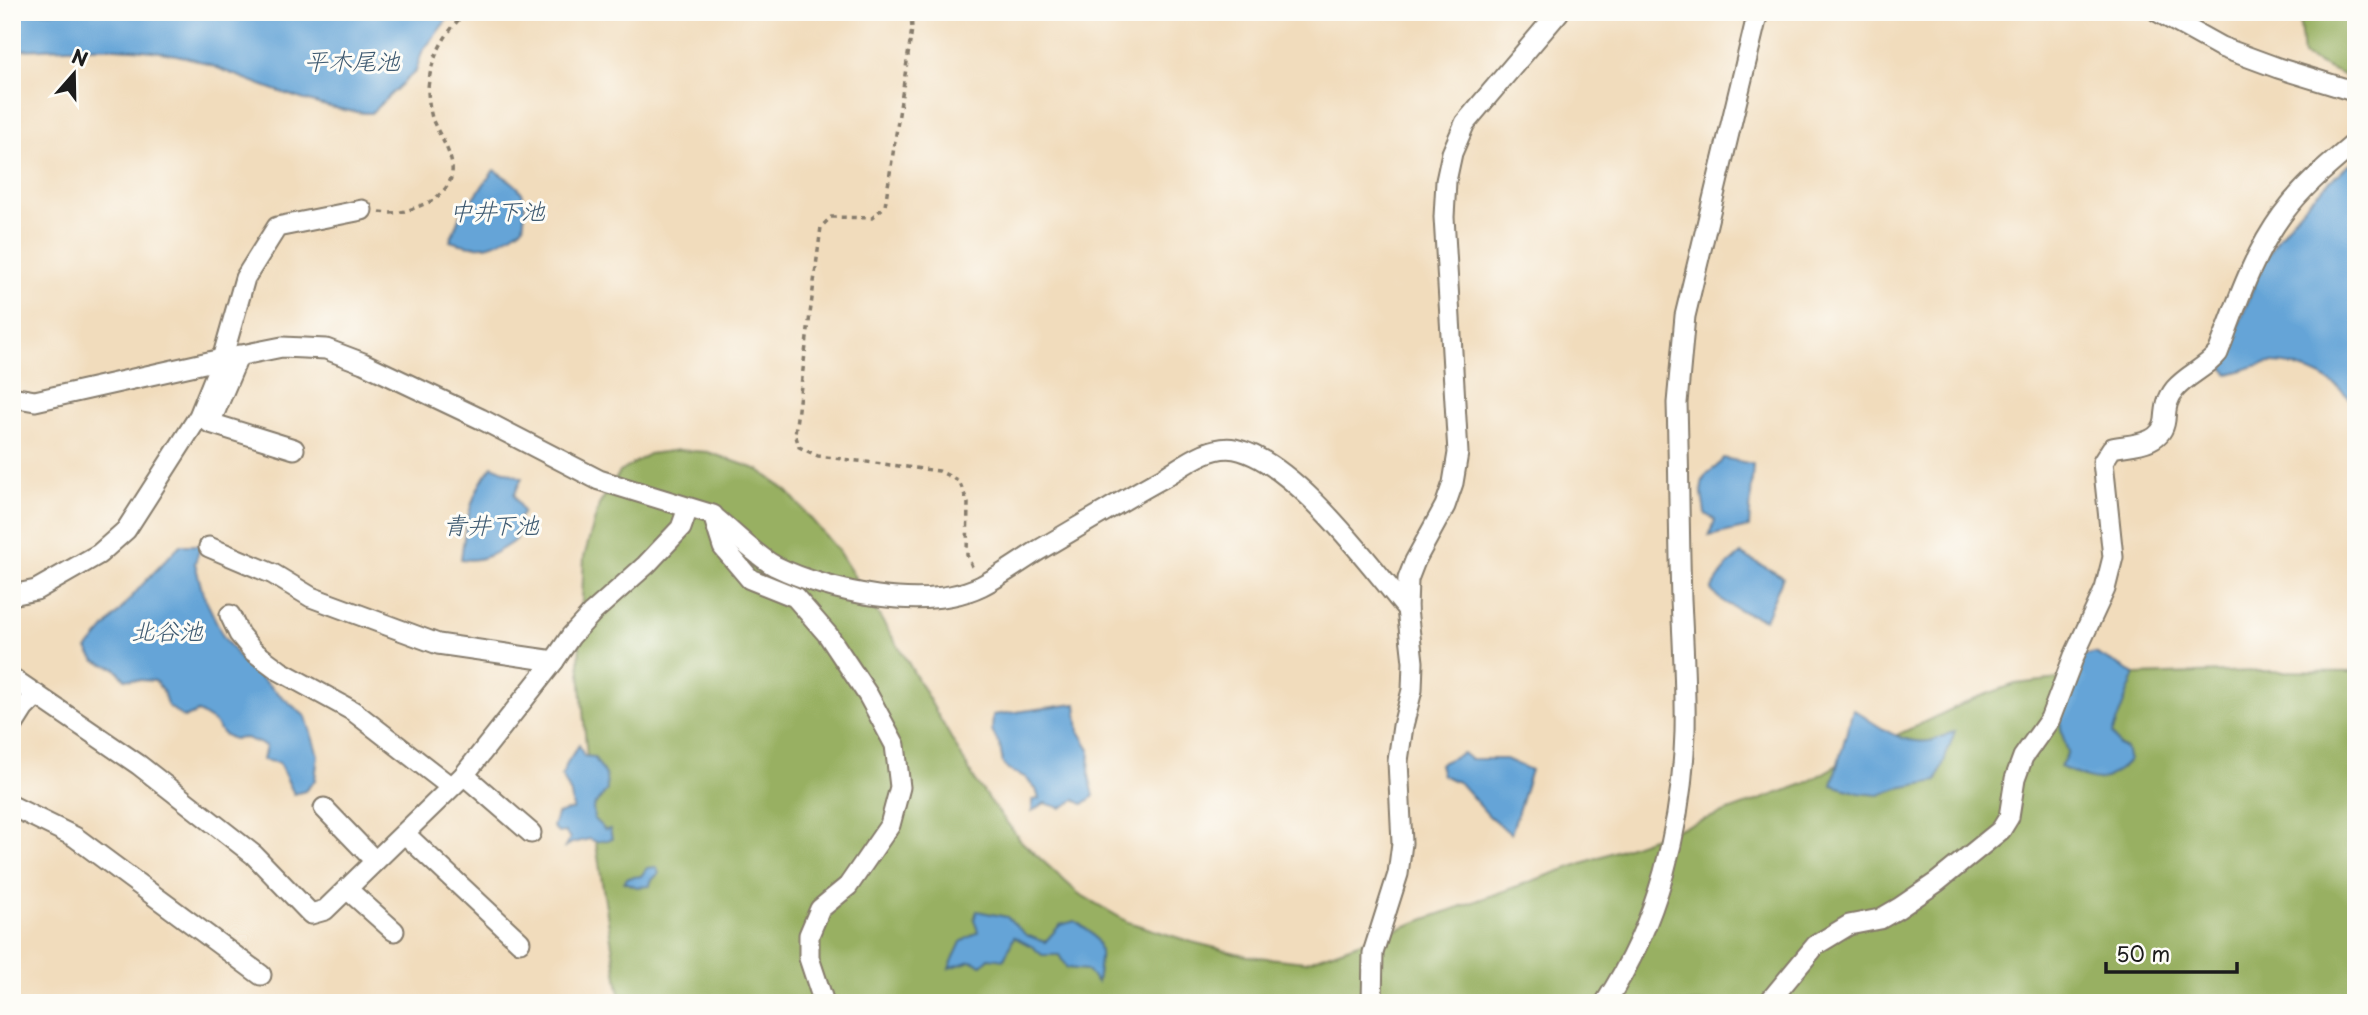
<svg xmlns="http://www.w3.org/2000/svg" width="2368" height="1015" font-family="'Playpen Sans','Klee One',sans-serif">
<rect width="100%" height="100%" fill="#fdfcf7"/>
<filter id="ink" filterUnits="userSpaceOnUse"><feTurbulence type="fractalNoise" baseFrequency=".0143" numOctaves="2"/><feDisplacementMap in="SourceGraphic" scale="14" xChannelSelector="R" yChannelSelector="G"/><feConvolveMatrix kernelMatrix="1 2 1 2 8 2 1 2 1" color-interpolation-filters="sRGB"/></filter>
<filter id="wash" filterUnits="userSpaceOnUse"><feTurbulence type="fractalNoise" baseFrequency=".00686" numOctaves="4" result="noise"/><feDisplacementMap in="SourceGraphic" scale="28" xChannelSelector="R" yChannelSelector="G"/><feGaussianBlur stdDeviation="1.57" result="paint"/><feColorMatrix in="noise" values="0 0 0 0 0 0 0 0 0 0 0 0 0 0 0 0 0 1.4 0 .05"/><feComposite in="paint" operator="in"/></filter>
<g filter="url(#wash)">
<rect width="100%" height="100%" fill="#f1dcbc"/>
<!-- forest -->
<g fill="#98b062" stroke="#5a663f" stroke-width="2">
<path d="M2299,12H2356V81L2303,56Z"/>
<path d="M679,450L708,452L759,470L788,492L837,549L905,657L976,782L1021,841L1078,893L1128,922L1192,942L1248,956L1305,962L1804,784L1855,755L1973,699L2015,684L2076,677L2256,671L2356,672V1003H621L592,819L579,661L584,557L599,505L620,472L649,454Z"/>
</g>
<!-- water -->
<g fill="#65a4d7" stroke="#40607a" stroke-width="2">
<path d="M12,12H453L422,52L416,71L371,113C334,113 273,90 238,76C223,71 208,63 193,59C133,43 74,48 12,50Z"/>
<path d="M2356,159V408C2343,383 2300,363 2272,363C2257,363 2243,371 2229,374L2222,367C2236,334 2247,300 2262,267C2282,223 2319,189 2356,159Z"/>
<path d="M494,170C522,188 529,191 523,227C495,246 484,252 450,241L459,218Z"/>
<path d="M1723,458L1753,464L1749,527L1709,536L1715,520L1705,514C1704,501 1697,484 1707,474C1714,467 1717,469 1723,458Z"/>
<path d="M492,466L522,478L514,495L523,512L517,522V539C500,551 482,563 461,559C465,526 470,493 492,466Z"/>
<path d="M180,545H201L195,563L203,594L223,636L244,664L306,717L318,755L315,780L305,791L294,794L279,763L263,760L266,746L246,738L233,739L223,734L214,722L198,712L184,718L167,705L163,691L155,681L125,679L115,668L95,661L87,649L142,585Z"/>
<path d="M1741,554L1783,577L1765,620C1747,613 1723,606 1711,590L1727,566Z"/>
<path d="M2095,653L2135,674L2112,734L2119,745L2126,749L2129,761C2098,789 2096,781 2060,767L2068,752L2062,734L2059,715L2083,656Z"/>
<path d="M1076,704L1079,731L1090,749L1089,775L1094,796L1083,804L1075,800L1061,808L1045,803L1032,811V800L1039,799L1036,789L1025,777L1008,770L1003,764L1000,746L992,731L993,715Z"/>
<path d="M1853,709C1875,724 1901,745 1929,741C1937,740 1947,734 1955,731L1937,781L1898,788L1879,795L1859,793L1832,785Z"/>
<path d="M579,745L584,756L594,757L606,776L607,790L593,807L594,819L605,830L610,829L612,839L596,842L590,839L572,843L565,847L570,838L565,832L558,833L553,827L557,814L573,809L571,794L562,776L568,761Z"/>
<path d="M1463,753L1470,759H1506L1531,770L1511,834L1489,816L1460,783L1442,775L1439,764Z"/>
<path d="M656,867L659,873L651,881L650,886L637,887L624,882L627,878L641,876L647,868Z"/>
<path d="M977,911L1007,917L1026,935L1045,942L1060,925L1075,921C1105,940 1102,949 1097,982L1086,970L1067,968L1059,955H1042L1033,947L1014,937L1004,960L989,958L982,965L971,961L949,968L961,942L978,932L974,919Z"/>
</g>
</g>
<g filter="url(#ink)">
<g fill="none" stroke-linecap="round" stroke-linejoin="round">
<defs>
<g id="minor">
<path d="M2158,12L2221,47L2278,68L2356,92"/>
<path d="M239,355L210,423L294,449"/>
<path d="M12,397L35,401L222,359L282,347L326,349L363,363L481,419L599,480L713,515L723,547L750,579L795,597L828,635L868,695L895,745L900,787L890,825L848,886L820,909L809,935V958L824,1003"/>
<path d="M713,516C731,530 756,556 775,566C828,592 925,613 981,586C1001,576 1020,562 1039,550C1080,526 1121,501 1163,478C1183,466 1210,444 1235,449C1294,461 1368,563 1407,609"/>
<path d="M209,547L273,574L311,597L438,644L554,661"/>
<path d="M12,595L36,590L99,554L126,530L199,416L222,359L245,278L277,227L362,210"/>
<path d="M230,615L239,634L253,651L280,671L353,711L451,787"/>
<path d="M12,678L139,765L254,855L311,914L325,910L464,775L554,661L571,636L592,613L646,565L681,528L688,508"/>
<path d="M12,727L24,708L37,695"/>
<path d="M464,775L531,833"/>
<path d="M12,806L75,837L261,975"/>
<path d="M324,808L375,861"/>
<path d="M405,834L520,942"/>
<path d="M347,889L394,931"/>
<path d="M1372,1003L1373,953L1398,874L1402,843L1398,761L1403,726L1412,690L1413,662L1407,609L1408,579L1415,561L1445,506L1453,483L1458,453L1444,217L1446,181L1452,153L1465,123L1559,12"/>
<path d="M1605,1003C1658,923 1682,827 1685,732C1686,688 1683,643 1681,599C1679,534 1679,469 1677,403L1685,316L1758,12"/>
<path d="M1768,1003L1816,945L1849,925L1880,919L1899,908L1937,882L2001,830L2009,817L2015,779L2023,757L2050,719L2074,656L2105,589L2113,557L2103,462L2112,448C2132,444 2162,445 2165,420C2166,407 2167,399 2175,389C2187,375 2206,368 2218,353C2236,306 2252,256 2282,215C2303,186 2329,165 2356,142"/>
</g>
</defs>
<!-- minor casing -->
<use href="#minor" stroke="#867c6c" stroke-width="23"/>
<!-- path -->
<g stroke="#867c6c" stroke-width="3.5" stroke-dasharray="5 5" stroke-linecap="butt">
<path d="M911,12L912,29L885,206L872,218L831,217L821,227L795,433L799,447L818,456L939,471L959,481L968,503L967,555L974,571"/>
<path d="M380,212C400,215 409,210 427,203C433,201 436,198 440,194C466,171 444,145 433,121C430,112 428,98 428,89C430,58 445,33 466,12"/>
</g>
<!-- minor -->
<use href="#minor" stroke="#fff" stroke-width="19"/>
</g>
</g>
<g text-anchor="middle" stroke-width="6" stroke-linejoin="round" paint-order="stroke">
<!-- water labels -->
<g font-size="24" font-style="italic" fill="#3d5970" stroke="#fdfcf7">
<text x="352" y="70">平木尾池</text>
<text x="497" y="220">中井下池</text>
<text x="491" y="534">青井下池</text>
<text x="167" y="640">北谷池</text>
</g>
</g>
<!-- margin -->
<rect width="2368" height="1015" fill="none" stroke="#fdfcf7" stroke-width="42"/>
<!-- north arrow -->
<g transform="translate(74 74) rotate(20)" stroke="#fdfcf7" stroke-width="5" paint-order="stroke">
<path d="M0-5L12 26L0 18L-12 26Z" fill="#1c1c1c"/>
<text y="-10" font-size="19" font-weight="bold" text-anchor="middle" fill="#1c1c1c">N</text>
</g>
<!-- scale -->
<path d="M2106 962v10h131v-10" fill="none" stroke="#1c1c1c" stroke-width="3.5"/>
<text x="2116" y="962" font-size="21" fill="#1c1c1c" stroke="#fdfcf7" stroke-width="5" paint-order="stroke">50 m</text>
</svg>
